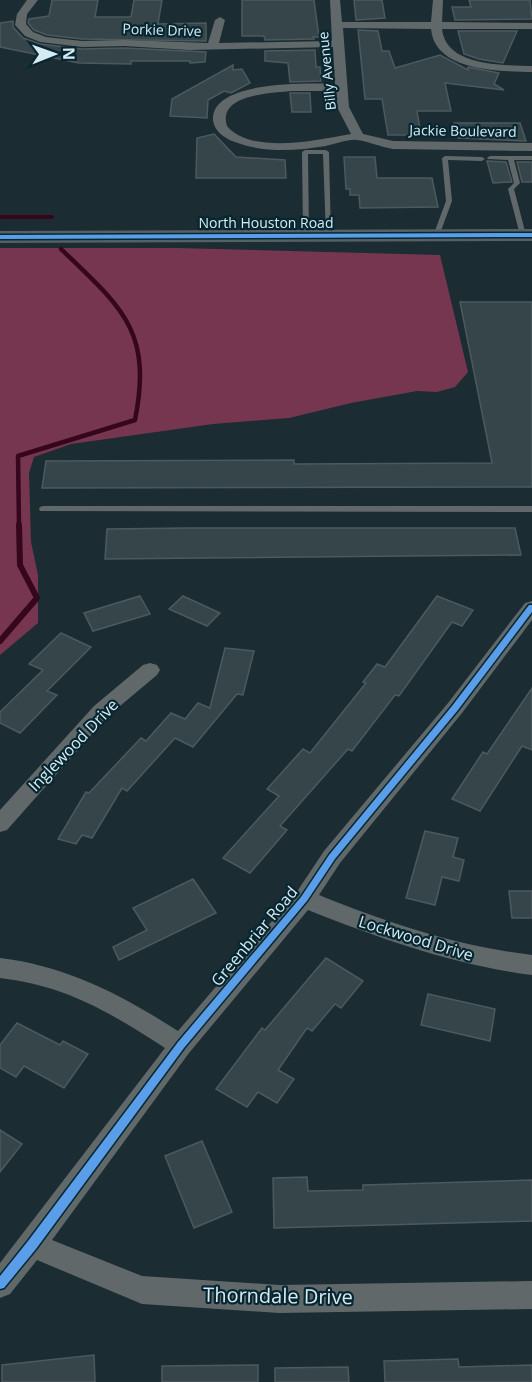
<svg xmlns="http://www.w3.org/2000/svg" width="532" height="1382" font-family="'Open Sans',sans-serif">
<rect width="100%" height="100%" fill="#1b2c32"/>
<!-- forest -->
<path fill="#77364f" d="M0,248H178L440,255L468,372L455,387L437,392L417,391L351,403L289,418L213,424L71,444L34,457L29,473L31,542L38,575V623L0,655Z"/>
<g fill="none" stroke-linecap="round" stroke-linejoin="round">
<!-- stream-far2 -->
<path stroke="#36061d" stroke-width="4" d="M0,217H52"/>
<!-- stream-far1 -->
<path stroke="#36061d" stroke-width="4.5" d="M19,526L18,456L135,420C153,330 121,307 61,249"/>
<!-- stream -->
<path stroke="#36061d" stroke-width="6" d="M0,641L37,598L20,565L19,525"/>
</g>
<!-- building -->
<g fill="#36454a" stroke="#4c5a5f" stroke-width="1.5">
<path d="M52,0H98L95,17H131L134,0H162L158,24L206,23V41L82,39L47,35L34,30L28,23L29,19L49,16Z"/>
<path d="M242,0H314L319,37H313L314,39L265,40L264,36H242Z"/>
<path d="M354,0H382L385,18L356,20Z"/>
<path d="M469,0H530L532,19L455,20L452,7H471Z"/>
<path d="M13,21V27L23,38L40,44L82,49L124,48L206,52L205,62L190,63V61H131V64L79,63L0,47V23Z"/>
<path d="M358,30L378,31L382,51H389L395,68L440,55L468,70V67L499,73L494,84L504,90L445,83L451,111H417L421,135H388L382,99H365Z"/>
<path d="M458,31H517L503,63L479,59L464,54Z"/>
<path d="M315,50L316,67H320L321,81L290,82L288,63L265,61V51Z"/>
<path d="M233,65V70L242,69L250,83L231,93L224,91L208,100L207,118L170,116L172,99Z"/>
<path d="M290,93H310L311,112H292Z"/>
<path d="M454,123H520L526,141L458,138Z"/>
<path d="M214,134L236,157L285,160L286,178H196L197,138Z"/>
<path d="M344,157H375L377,178H432L438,207L360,208L359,195H350V189H346Z"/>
<path d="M487,161L506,162L512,182L493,183Z"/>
<path d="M517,162H532V182H522Z"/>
<path d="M460,302H532V487L42,488L46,461L294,460V464L492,463Z"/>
<path d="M188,528H515L521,555L105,559L107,529Z"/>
<path d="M140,596L150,614L93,631L84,613Z"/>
<path d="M183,596L220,613L207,626L169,609Z"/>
<path d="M437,596L473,610L462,626L452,622L399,696L395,695L352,751L348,749L280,826L287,830L250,873L223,858L279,796L267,789L303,749L310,753L366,683L363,682L377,664L385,667Z"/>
<path d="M61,633L91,647L47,691L57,695L20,733L0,723V712L43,670L29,664Z"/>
<path d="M225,648L254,651L243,695L237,694L193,747L175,738L127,791L122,788L92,838L82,835L76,844L58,839L86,792L89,793L141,738L146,741L171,713L185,719L198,703L210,708Z"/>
<path d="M532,688V750L522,746L480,811L452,799L483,752L487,754Z"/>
<path d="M425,831L458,838L453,857L464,860L459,881L442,877L435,905L406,898Z"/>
<path d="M193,879L216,913L119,960L113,947L147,930L133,908Z"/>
<path d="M509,891H532V918H512Z"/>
<path d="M326,958L363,981L341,1008L335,1004L312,1031L307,1028L278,1070L294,1079L277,1103L258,1092L247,1107L216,1089L262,1028L265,1030Z"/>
<path d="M428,994L495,1009L490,1041L421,1025Z"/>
<path d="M17,1023L60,1045L63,1041L88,1054L64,1088L24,1066L16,1077L0,1068V1045Z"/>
<path d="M0,1130L22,1144L0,1172Z"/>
<path d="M202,1141L232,1212L194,1228L165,1156Z"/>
<path d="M307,1177L308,1191L363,1190V1185L532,1180V1221L274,1228L273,1178Z"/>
<path d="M94,1355L95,1382H2V1365Z"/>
<path d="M458,1359L459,1367L532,1365V1382H385L384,1361Z"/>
<path d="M258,1365V1382H162V1366Z"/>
<path d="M348,1367L349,1382H275V1368Z"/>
</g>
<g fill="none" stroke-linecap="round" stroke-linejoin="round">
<!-- lane -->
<g fill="#61686a" fill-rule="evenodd">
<path d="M305,150H326L329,152L331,237L326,236L323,154H308L309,236L306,238L303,236L302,152Z"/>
<path d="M445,156L482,157L485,159L482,161L448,160L452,201L439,236L436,238L433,236L446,201L442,158Z"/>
<path d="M490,156H532V160H514L520,183L514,189L526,235L525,236L520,235L508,189L514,183L508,160L488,159L487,158Z"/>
<path d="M43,506H532V512L40,511L39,509L40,507Z"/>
</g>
<!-- street -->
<g fill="#61686a" fill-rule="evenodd">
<path d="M27,0H38L27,14L26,24L33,32L46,37L82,41L124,40L208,43L215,20L220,17L225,20L219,43L332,41L330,0H340L342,22H431L433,0H443L442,22L532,23V29H442C446,67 504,65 532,66V72C500,71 435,72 431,29L343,28L349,107L363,134L393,141L532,143V151L393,149C381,147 367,141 357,140C348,139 335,144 326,146C295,151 264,153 235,142C225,139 214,131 213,120C211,80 310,83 335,84L333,47L189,50L124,46L82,47L40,42L25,36L15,25L17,14ZM292,91H336L337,107L351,134C318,140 251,155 227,126C217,94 272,93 292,91Z"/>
<path d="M532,601V620L462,713L340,863L319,895C388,923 457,946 532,955V975C454,965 381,939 308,910L189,1053L52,1240L142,1276L279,1285L532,1281V1309L279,1313L142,1304L37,1260L10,1294L0,1298V1263L165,1048C109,1012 67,986 0,978V958C67,966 122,995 178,1031L296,893L324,851L448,703L525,603Z"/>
<path d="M150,663L157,665L160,670L157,675L108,716L7,830L0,832V810L94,706L143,665Z"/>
</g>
<!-- secondary -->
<path fill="#566165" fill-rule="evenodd" d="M532,229V241L0,243V231Z"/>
<defs>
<g id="cycleway">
<path d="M532,233V237L0,239V235Z"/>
<path d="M529,605H532V612L458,710L335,859L307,901L184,1048L36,1249L4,1288L0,1289V1276L28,1241L178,1042L301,897L329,855L452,706Z"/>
</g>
</defs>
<!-- cycleway casing -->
<use href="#cycleway" stroke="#062731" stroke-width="3"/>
<!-- cycleway -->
<use href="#cycleway" fill="#5a9eea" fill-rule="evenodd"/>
</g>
<g text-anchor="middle" stroke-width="4.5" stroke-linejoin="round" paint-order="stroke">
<!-- far-street labels -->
<g font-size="14" fill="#d8eaf1" stroke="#062731">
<text transform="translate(162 30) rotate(2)" y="5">Porkie Drive</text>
<text transform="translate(327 71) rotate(-96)" y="5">Billy Avenue</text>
<text transform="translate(463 131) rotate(1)" y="5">Jackie Boulevard</text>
<text x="266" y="228">North Houston Road</text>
</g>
<!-- street labels -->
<g font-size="16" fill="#d8eaf1" stroke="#062731">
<text transform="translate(73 745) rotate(-46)" y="6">Inglewood Drive</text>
<text transform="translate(254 936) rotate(-50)" y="6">Greenbriar Road</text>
<text transform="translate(416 938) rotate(17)" y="6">Lockwood Drive</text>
</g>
<!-- near-street labels -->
<g font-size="20" fill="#d8eaf1" stroke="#062731">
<text transform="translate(278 1296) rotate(1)" y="7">Thorndale Drive</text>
</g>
</g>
<!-- north arrow -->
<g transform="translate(54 54) rotate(89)" stroke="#062731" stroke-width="4.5" paint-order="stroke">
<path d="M0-4.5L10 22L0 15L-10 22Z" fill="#d8eaf1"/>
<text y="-9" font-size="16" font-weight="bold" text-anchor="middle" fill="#d8eaf1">N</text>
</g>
</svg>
